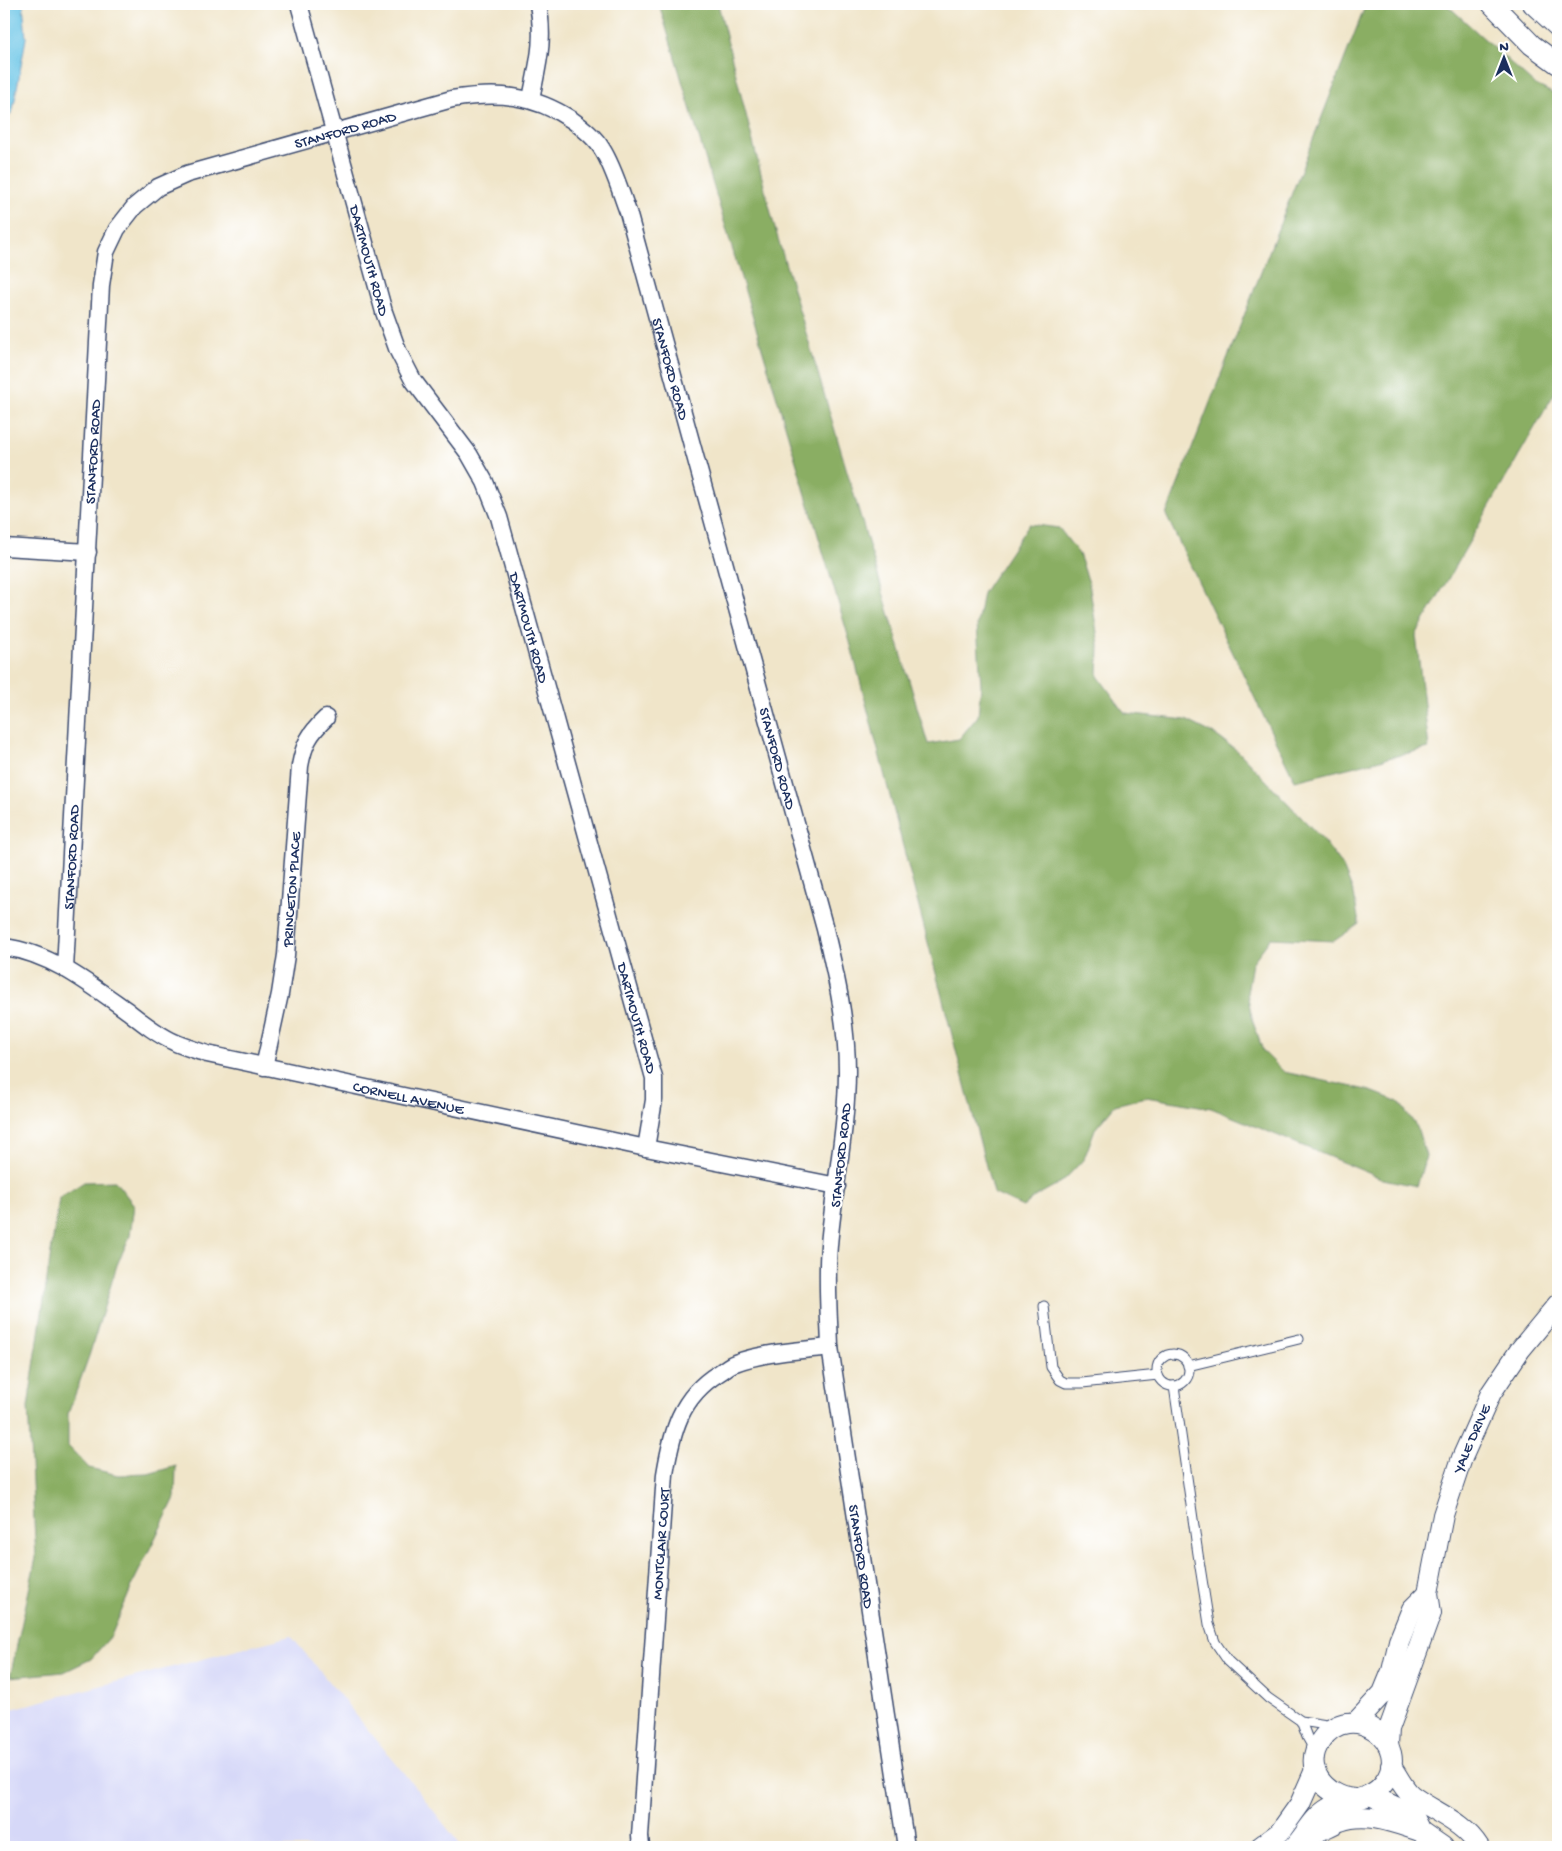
<svg xmlns="http://www.w3.org/2000/svg" width="1562" height="1851" font-family="'Gochi Hand',sans-serif">
<rect width="100%" height="100%" fill="#fff"/>
<filter id="ink" filterUnits="userSpaceOnUse"><feTurbulence type="fractalNoise" baseFrequency=".02" numOctaves="2"/><feDisplacementMap in="SourceGraphic" scale="10" xChannelSelector="R" yChannelSelector="G"/><feConvolveMatrix kernelMatrix="1 2 1 2 8 2 1 2 1" color-interpolation-filters="sRGB"/></filter>
<filter id="wash" filterUnits="userSpaceOnUse"><feTurbulence type="fractalNoise" baseFrequency=".0096" numOctaves="4" result="noise"/><feDisplacementMap in="SourceGraphic" scale="20" xChannelSelector="R" yChannelSelector="G"/><feGaussianBlur stdDeviation="1.12" result="paint"/><feColorMatrix in="noise" values="0 0 0 0 0 0 0 0 0 0 0 0 0 0 0 0 0 1.4 0 .05"/><feComposite in="paint" operator="in"/></filter>
<g filter="url(#wash)">
<rect width="100%" height="100%" fill="#f0e5c9"/>
<!-- built -->
<path fill="#d6d8f8" d="M291,1636L411,1782L462,1847H4V1711Z"/>
<!-- forest -->
<g fill="#8aae63" stroke="#526e60">
<path d="M659,4H718L774,225L928,744L959,739L978,716L981,686L977,624L983,593L1029,524L1059,528L1079,554L1089,583L1099,645L1098,676L1125,713L1186,720L1214,734L1239,752L1323,840L1342,865L1354,894L1359,924L1334,941L1271,938L1252,963L1247,993L1253,1022L1263,1051L1284,1072L1371,1091L1399,1102L1417,1127L1426,1156L1417,1186L1383,1179L1211,1108L1146,1097L1115,1105L1095,1129L1084,1159L1063,1181L1036,1196L1023,1207L993,1193L850,642Z"/>
<path d="M1366,4H1446L1534,84L1558,96V387L1416,635L1429,748L1295,781L1166,515Z"/>
<path d="M115,1181L134,1205L130,1236L117,1265L89,1356L68,1414V1446L89,1468L118,1475L148,1474L176,1466L175,1498L135,1579L111,1636L91,1659L64,1672L10,1677L36,1558L28,1407L59,1198L84,1182Z"/>
</g>
<!-- water -->
<path fill="#68c4e6" stroke="#427aa2" d="M4,4H23L26,38L13,110L4,125Z"/>
</g>
<g filter="url(#ink)">
<g fill="none" stroke-linecap="round" stroke-linejoin="round">
<defs>
<g id="service">
<path d="M1044,1306L1051,1367L1060,1380L1066,1383H1082L1158,1375"/>
<circle cx="1173" cy="1370" r="16"/>
<path d="M1188,1366L1299,1339"/>
<path d="M1174,1386L1198,1554L1209,1624L1215,1642L1228,1661L1268,1698L1301,1721L1333,1726"/>
<path d="M1301,1721L1307,1737L1315,1751"/>
</g>
<g id="minor">
<path id="s1" d="M299,4L384,312L398,351L413,380L469,454L485,482L499,517L654,1078V1100L646,1148"/>
<path d="M531,99C538,63 545,41 538,4"/>
<path d="M4,547L88,552"/>
<path id="s2" d="M4,947C51,953 91,985 129,1012C143,1023 158,1035 174,1042C184,1047 196,1050 207,1054L646,1148L837,1186"/>
<path id="s3" d="M65,969L101,285L106,252L117,229L135,206L158,187L187,174L452,99C497,92 533,94 572,120C583,128 595,137 602,149C614,168 620,191 628,212L825,929C836,975 847,1023 847,1071C847,1129 834,1187 829,1245C826,1279 829,1313 830,1347L906,1847"/>
<path id="s4" d="M264,1067L280,994L286,955L300,766C304,744 309,734 326,718"/>
<path id="s5" d="M641,1847L640,1836L665,1474C672,1432 680,1397 719,1373C724,1370 729,1365 735,1363C764,1352 799,1351 830,1347"/>
</g>
<g id="tertiary">
<path d="M1492,4L1532,45L1558,64"/>
<path d="M1533,4L1558,27"/>
<path d="M1356,1722L1383,1693L1392,1671L1399,1641L1412,1609L1428,1593"/>
<path id="s6" d="M1388,1745L1389,1729L1431,1613L1428,1593L1443,1515L1462,1458L1491,1393L1520,1350L1558,1304"/>
<path d="M1391,1766C1397,1775 1403,1788 1411,1795C1435,1813 1463,1821 1479,1847"/>
<path d="M1370,1795L1400,1809L1413,1817L1420,1831L1443,1847"/>
<path d="M1301,1839C1314,1834 1327,1827 1340,1821C1367,1811 1395,1823 1420,1831"/>
<path d="M1260,1847L1280,1832L1300,1804L1315,1770"/>
<path d="M1294,1847C1306,1834 1313,1817 1329,1808C1347,1799 1371,1801 1384,1783C1414,1743 1351,1697 1321,1740C1301,1768 1325,1796 1354,1799"/>
</g>
</defs>
<!-- service casing -->
<use href="#service" stroke="#3b4a6e" stroke-width="11"/>
<!-- minor casing -->
<use href="#minor" stroke="#3b4a6e" stroke-width="19"/>
<!-- tertiary casing -->
<use href="#tertiary" stroke="#3b4a6e" stroke-width="22"/>
<!-- service -->
<use href="#service" stroke="#fff" stroke-width="9"/>
<!-- minor -->
<use href="#minor" stroke="#fff" stroke-width="16"/>
<!-- tertiary -->
<use href="#tertiary" stroke="#fff" stroke-width="20"/>
</g>
</g>
<g text-anchor="middle" stroke-width="4.5" stroke-linejoin="round" paint-order="stroke">
<!-- street labels -->
<g font-size="15" fill="#1b2f5e" stroke="#fff">
<text dy="5" stroke="none"><textPath href="#s3" startOffset="999">STANFORD ROAD</textPath></text>
<text dy="5" stroke="none"><textPath href="#s1" startOffset="266">DARTMOUTH ROAD</textPath></text>
<text dy="5" stroke="none"><textPath href="#s3" startOffset="1508">STANFORD ROAD</textPath></text>
<text dy="5" stroke="none"><textPath href="#s3" startOffset="518">STANFORD ROAD</textPath></text>
<text dy="5" stroke="none"><textPath href="#s1" startOffset="671">DARTMOUTH ROAD</textPath></text>
<text dy="5" stroke="none"><textPath href="#s3" startOffset="1912">STANFORD ROAD</textPath></text>
<text dy="5" stroke="none"><textPath href="#s3" startOffset="112">STANFORD ROAD</textPath></text>
<text dy="5" stroke="none"><textPath href="#s4" startOffset="180">PRINCETON PLACE</textPath></text>
<text dy="5" stroke="none"><textPath href="#s1" startOffset="1076">DARTMOUTH ROAD</textPath></text>
<text dy="5" stroke="none"><textPath href="#s2" startOffset="438">CORNELL AVENUE</textPath></text>
<text transform="translate(840 1155) rotate(-84)" y="5">STANFORD ROAD</text>
<text dy="5" stroke="none"><textPath href="#s6" startOffset="321">YALE DRIVE</textPath></text>
<text dy="5" stroke="none"><textPath href="#s5" startOffset="304">MONTCLAIR COURT</textPath></text>
<text dy="5" stroke="none"><textPath href="#s3" startOffset="2722">STANFORD ROAD</textPath></text>
</g>
</g>
<!-- margin -->
<rect width="1562" height="1851" fill="none" stroke="#fff" stroke-width="20"/>
<!-- north arrow -->
<g transform="translate(1504 58)" stroke="#ffffff" stroke-width="4" paint-order="stroke">
<path d="M0-4L9 19L0 12L-9 19Z" fill="#1b2f5e"/>
<text y="-8" font-size="14" font-weight="bold" text-anchor="middle" fill="#1b2f5e">N</text>
</g>
</svg>
